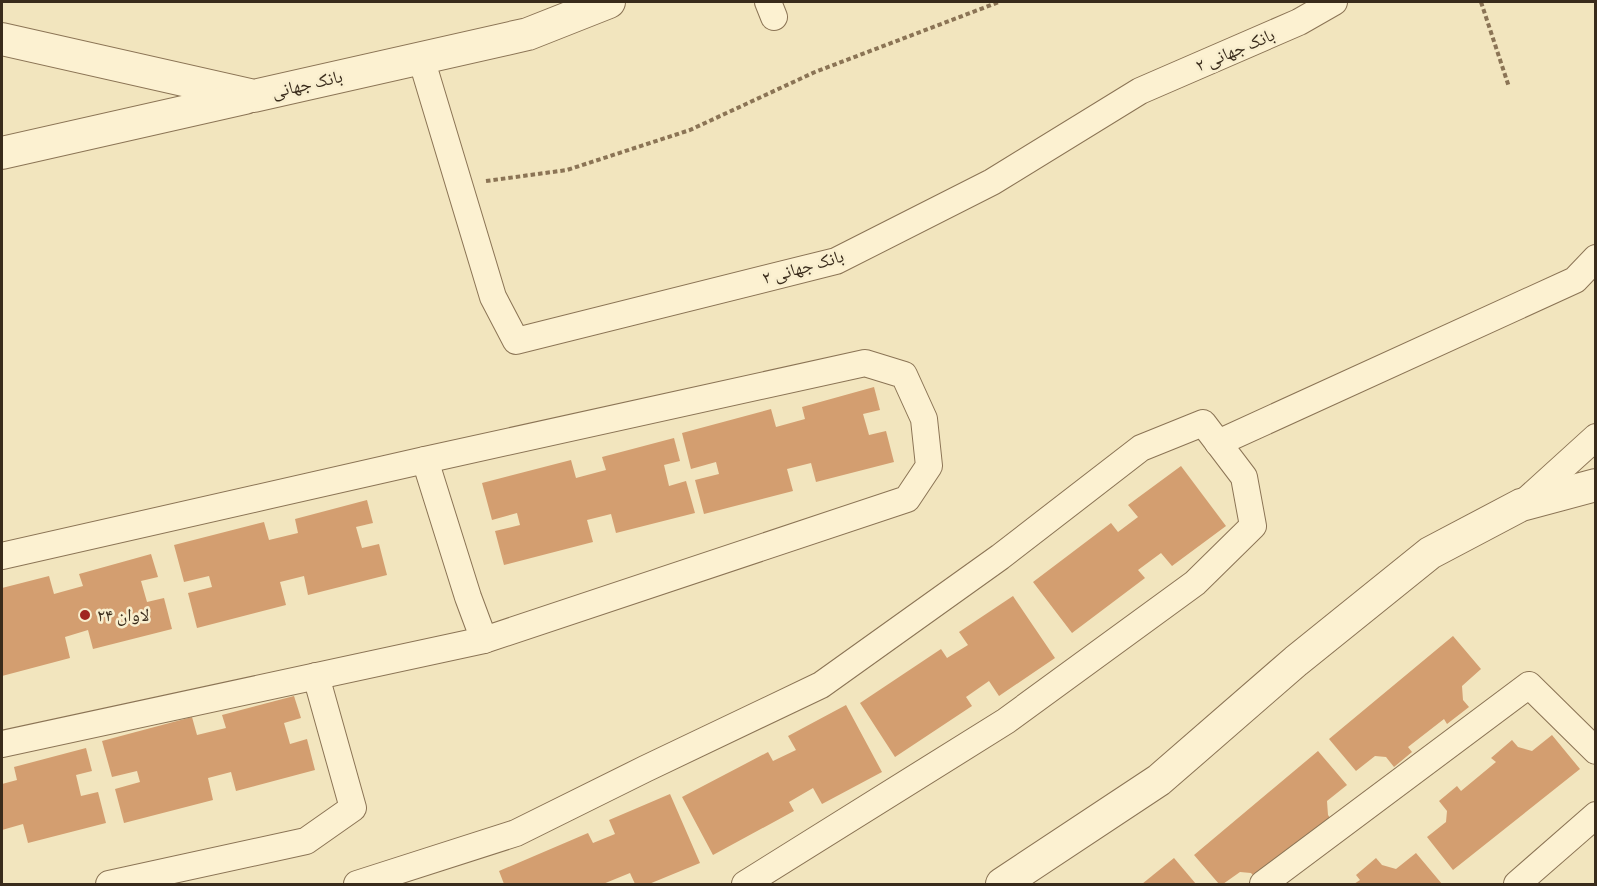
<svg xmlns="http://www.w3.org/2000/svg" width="1597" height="886" font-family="Literata,'Noto Naskh Arabic',serif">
<rect width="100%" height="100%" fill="#f2e5be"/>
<!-- building -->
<g fill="#d39e70">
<path d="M874,387L880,410L863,414L869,435L886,431L894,462L816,482L811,463L787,469L793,491L704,514L695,480L719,474L716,462L691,469L682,433L771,409L776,427L805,419L802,407Z"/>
<path d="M674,438L680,461L664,465L669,486L686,481L695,513L616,533L611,514L587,520L593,542L504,565L495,531L520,525L517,513L492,520L482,483L571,460L576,478L606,470L602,457Z"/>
<path d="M1181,466L1226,526L1172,566L1161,553L1138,570L1145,578L1072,633L1033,582L1111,523L1118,532L1138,517L1128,505Z"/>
<path d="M367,500L373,523L356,527L362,548L379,544L387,575L308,595L304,576L280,582L286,605L197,628L188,593L212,587L209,576L184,582L174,545L264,522L269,540L298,533L295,519Z"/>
<path d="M151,554L158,577L141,581L147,602L164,598L172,629L93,649L88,630L65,637L70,658L2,676V588L49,576L54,594L83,586L79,574Z"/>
<path d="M1013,596L1055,658L999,696L989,681L966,697L972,706L895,757L860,703L941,649L947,658L968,645L959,632Z"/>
<path d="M1453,636L1481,669L1462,686L1463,700L1469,707L1447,724L1444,719L1408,747L1412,752L1394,767L1386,757L1375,756L1356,771L1329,739Z"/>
<path d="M294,696L301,718L284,723L290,744L307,739L315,770L236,791L231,772L208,778L213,800L124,823L115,789L140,782L137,771L112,777L102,741L192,717L197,735L226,728L222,715Z"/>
<path d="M846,705L882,772L822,804L813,788L789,802L794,811L713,855L682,797L768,752L773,761L796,750L788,736Z"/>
<path d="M1552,735L1580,769L1453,870L1427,837L1446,822L1447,811L1439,801L1457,786L1461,791L1496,762L1491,758L1512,740L1518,747L1532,751Z"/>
<path d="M86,748L92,771L76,775L81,796L98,792L106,823L28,843L23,824L2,830V784L17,780L14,767Z"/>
<path d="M1318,751L1347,785L1327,801L1328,815L1334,823L1259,882L1251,873L1240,872L1223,884H1219L1194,855Z"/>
<path d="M670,794L700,863L649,884H635L630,873L603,884H504L499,871L588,833L593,843L615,834L609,820Z"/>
<path d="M1416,853L1442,884H1354L1360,880L1356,875L1376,858L1382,865L1396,869Z"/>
<path d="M1174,858L1196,884H1142Z"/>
</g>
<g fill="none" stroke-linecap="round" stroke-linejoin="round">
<defs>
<g id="minor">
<path d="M768,2L774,17"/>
<path d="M421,58L493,297L516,341L836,261L992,182L1140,91L1299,22L1334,2"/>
<path d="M1218,443L1575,280L1596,258"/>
<path d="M425,460L468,597L484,640"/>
<path d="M1521,505L1596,437"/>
<path d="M2,556L425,460L865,363L904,375L924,419L929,466L907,499L484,640L2,744"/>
<path d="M109,884L306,841L353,808L316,676"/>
<path d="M357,884L516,833L645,769L821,685L1000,557L1141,448L1203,423L1244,477L1253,526L1195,583L1006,721L745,884"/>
<path d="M1263,884L1529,685L1596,751"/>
<path d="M1517,884L1596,815"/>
</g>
<g id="tertiary">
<path d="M2,39L254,96L528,34L609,2"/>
<path d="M2,153L245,98"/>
<path d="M1002,884L1159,780L1296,661L1430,553L1521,505L1596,485"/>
</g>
</defs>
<!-- minor casing -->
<use href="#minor" stroke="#8b7455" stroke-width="28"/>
<!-- tertiary casing -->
<use href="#tertiary" stroke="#8b7455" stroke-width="34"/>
<!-- path -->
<g stroke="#8b7455" stroke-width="4" stroke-dasharray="4.5 3" stroke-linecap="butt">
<path d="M1481,2L1509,87"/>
<path d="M486,181L567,170L690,130L815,72L999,2"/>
</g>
<!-- minor -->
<use href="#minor" stroke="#fcf1d1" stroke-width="26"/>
<!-- tertiary -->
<use href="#tertiary" stroke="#fcf1d1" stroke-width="32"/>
</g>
<!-- markers -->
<circle fill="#a02520" stroke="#f8eece" stroke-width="2" cx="85" cy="615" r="6"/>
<g text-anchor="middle" stroke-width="5" stroke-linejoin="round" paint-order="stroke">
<!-- street labels -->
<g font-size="18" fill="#392b1b" stroke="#f8eece">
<text transform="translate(1235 50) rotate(-23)" y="6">بانک جهانی ۲</text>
<text transform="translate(307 84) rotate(-13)" y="6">بانک جهانی</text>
<text transform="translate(803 267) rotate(-16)" y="6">بانک جهانی ۲</text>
</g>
<!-- poi labels -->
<g font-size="18" fill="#392b1b" stroke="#f8eece" text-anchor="start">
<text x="97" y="621">لاوان ۲۴</text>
</g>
</g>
<!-- border -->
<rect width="1597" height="886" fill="none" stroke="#392b1b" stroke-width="6"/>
</svg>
